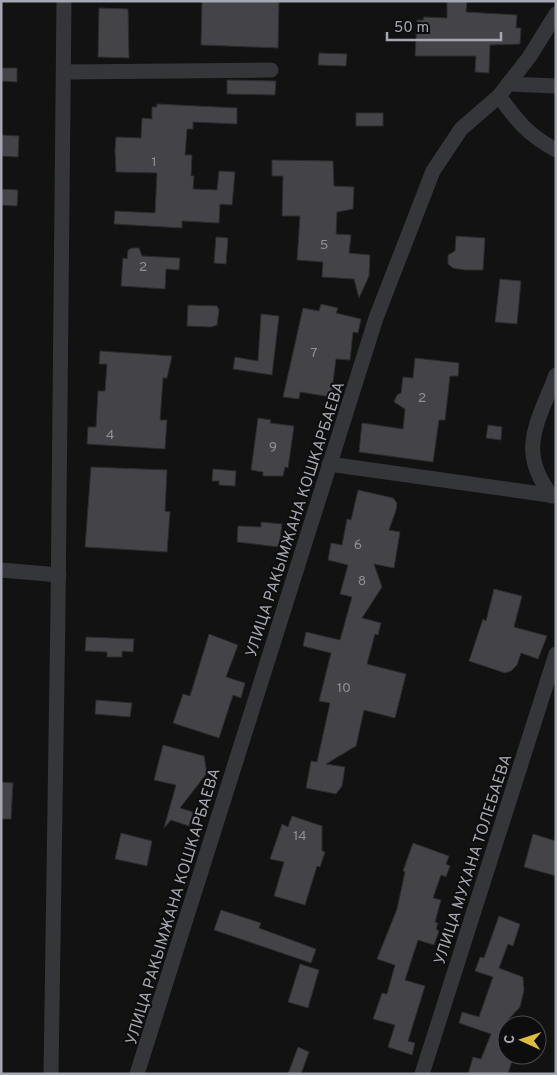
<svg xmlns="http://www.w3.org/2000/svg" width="557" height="1075" font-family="Overpass,sans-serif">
<rect width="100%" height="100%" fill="#121213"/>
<!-- building -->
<g fill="#444448" stroke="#2c2c2f">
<path d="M202,1H279L278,48L201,45Z"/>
<path d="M447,1H467L466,12L517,15L516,28H521L520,44L490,45L489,73L475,72L476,56H415L417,20H423L424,17L447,18Z"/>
<path d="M99,8L128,9L129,58L98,57Z"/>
<path d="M319,53L347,54L346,66L318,65Z"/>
<path d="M1,68H17V82L1,81Z"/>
<path d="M227,80L276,81L275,95L227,94Z"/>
<path d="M157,104L237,108V124L193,122V129H187L185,155H192L191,176H194L193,189L217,190L219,171L235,172L232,205L220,204L219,223L182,221V228L114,224L115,211L155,213L157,173L116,172L115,150L116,137L141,138L142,118L152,119V107H157Z"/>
<rect x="356" y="113" width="27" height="13"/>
<path d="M1,135L19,136L18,157L1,156Z"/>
<path d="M272,160L333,161L334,186L354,187L353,209L337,212L336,234L351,235L349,253L370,255L369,276L359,298L354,279L322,277L323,262L297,260L300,216H282L283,176H272Z"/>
<path d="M1,189L18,190L17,206L1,205Z"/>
<path d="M456,236L485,238L483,270H465L453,268L448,264V255L455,251Z"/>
<path d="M216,237L228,238L226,264L214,263Z"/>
<path d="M132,248H139L142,256L180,258L179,270L166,269L165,289L121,286L123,258L127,259L128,250Z"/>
<path d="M500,279L521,281L517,324L495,322Z"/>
<path d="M321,304L338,308L336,313L361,319L358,333L353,332L350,360L336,359L331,397L300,392L299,399L283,397L303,308L319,311Z"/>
<path d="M188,305L217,306L219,310L217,325L211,327L187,326Z"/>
<path d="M261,314L279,316L272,375L233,369L235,357L258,361Z"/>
<path d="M100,351L172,356L167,378H163L160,420H167L165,449L87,444L88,427H96L98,391H105L107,364H99Z"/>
<path d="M415,358L459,363L458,376H450L445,420H439L433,462L359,452L362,423L403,429L405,409L394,402L397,395L401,393L403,377L413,378Z"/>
<path d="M258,418L271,420L270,423L294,426L288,468L285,467L283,476H263V472L251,470Z"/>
<path d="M488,425L502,427L501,440L486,438Z"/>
<path d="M91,467L167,470L165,511L170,512L167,552L85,547Z"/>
<path d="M213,469L236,471L235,486L219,485V481H212Z"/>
<path d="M358,490L393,498L397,503L396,510L389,530L400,532L394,568L374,564L382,587L362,618L381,623L378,635L375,634L367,664L406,674L395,718L364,710L356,746L326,764L345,767L342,786L336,794L306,788L311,761L317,762L330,703L319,701L331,653L303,646L306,632L340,640L352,597L340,594L348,565L328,560L331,543L342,545L347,519L351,520Z"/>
<path d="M261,522L282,524L279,547L237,542L238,526L261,527Z"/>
<path d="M494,589L522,596L514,627L547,636L538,659L521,653L517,665L511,671L505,673L469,661L483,619L486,621Z"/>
<path d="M209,634L238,645L226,677L245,683L241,698L233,695L219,738L173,723L183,694L190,696Z"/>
<path d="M86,637L134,639L133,652L122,651V657H107V652L85,651Z"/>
<path d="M96,700L132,703L130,717L95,714Z"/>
<path d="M163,745L204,756L207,773L180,808L193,812L189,826L171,820L164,828L176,785L154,780Z"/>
<path d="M1,782L13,783L11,819H1Z"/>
<path d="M292,816L322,826V851L325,852L320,867L317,866L305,905L274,896L284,862L270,859L282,824L288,827Z"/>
<path d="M121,833L152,841L147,866L115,859Z"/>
<path d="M533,834L556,841V876L524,867Z"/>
<path d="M413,843L449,856L446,864L450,866L446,877L441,875L433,898L441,900L435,922L438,923L436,929L439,931L434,945L418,940L405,980L425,986L408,1041L415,1043L412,1055L388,1047L395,1025L373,1019L382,993L387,994L395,965L377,959L397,909L405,872L403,871Z"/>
<path d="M221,910L261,923L259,928L316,949L311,963L214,930Z"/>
<path d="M499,916L520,924L513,946L508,944L499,968L523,977L524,990L520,1007L507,1021V1055H514L508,1074H468L473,1057L481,1059L491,1034L459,1023L462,1012L479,1017L493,977L475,971L480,957L484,958Z"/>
<path d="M300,964L319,970L308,1008L288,1002Z"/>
<path d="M298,1047L309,1052L301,1074H288Z"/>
</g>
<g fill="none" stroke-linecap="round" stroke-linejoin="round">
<!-- minor -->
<g stroke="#35363a" stroke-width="15">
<path d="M64,72L271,70"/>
<path d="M508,84L556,86"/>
<path d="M499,96C518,122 527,134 556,150"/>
<path d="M329,464L556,496"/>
<path d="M552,496C516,451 538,422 556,375"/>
<path d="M1,570L59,575"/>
<path d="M51,1074L58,608L64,1"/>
<path d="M137,1074L376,318L433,171L461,129L499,96L530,56L556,14"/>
<path d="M422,1074L556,654"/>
</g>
</g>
<g text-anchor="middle" stroke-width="4" stroke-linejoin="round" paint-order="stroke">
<!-- number labels -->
<g font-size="14" fill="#8d8e98">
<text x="154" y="166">1</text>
<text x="324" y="249">5</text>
<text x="143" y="271">2</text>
<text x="314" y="357">7</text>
<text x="422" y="402">2</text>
<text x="110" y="439">4</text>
<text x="273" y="451">9</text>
<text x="358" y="549">6</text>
<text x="362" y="585">8</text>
<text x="344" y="692">10</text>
<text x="300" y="840">14</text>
</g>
<!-- street labels -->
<g font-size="16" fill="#a5a7b2" stroke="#0d0d0e">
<text transform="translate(294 519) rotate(-72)" y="6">УЛИЦА РАКЫМЖАНА КОШКАРБАЕВА</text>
<text transform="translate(472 859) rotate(-72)" y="6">УЛИЦА МУХАНА ТОЛЕБАЕВА</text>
<text transform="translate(172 906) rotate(-73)" y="6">УЛИЦА РАКЫМЖАНА КОШКАРБАЕВА</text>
</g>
</g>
<!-- border -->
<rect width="557" height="1075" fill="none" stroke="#a5a7b2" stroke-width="5"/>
<!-- north arrow -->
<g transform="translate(522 1040) rotate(273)"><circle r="24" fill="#0d0d0e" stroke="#4a4b50"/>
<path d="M0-4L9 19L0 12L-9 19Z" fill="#ddbc40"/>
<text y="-8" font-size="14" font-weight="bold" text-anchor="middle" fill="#a5a7b2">С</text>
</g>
<!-- scale -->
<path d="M387 32v8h114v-8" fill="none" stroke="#a5a7b2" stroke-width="2.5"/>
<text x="394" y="32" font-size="15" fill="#a5a7b2" stroke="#0d0d0e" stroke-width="4" paint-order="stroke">50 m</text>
</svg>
